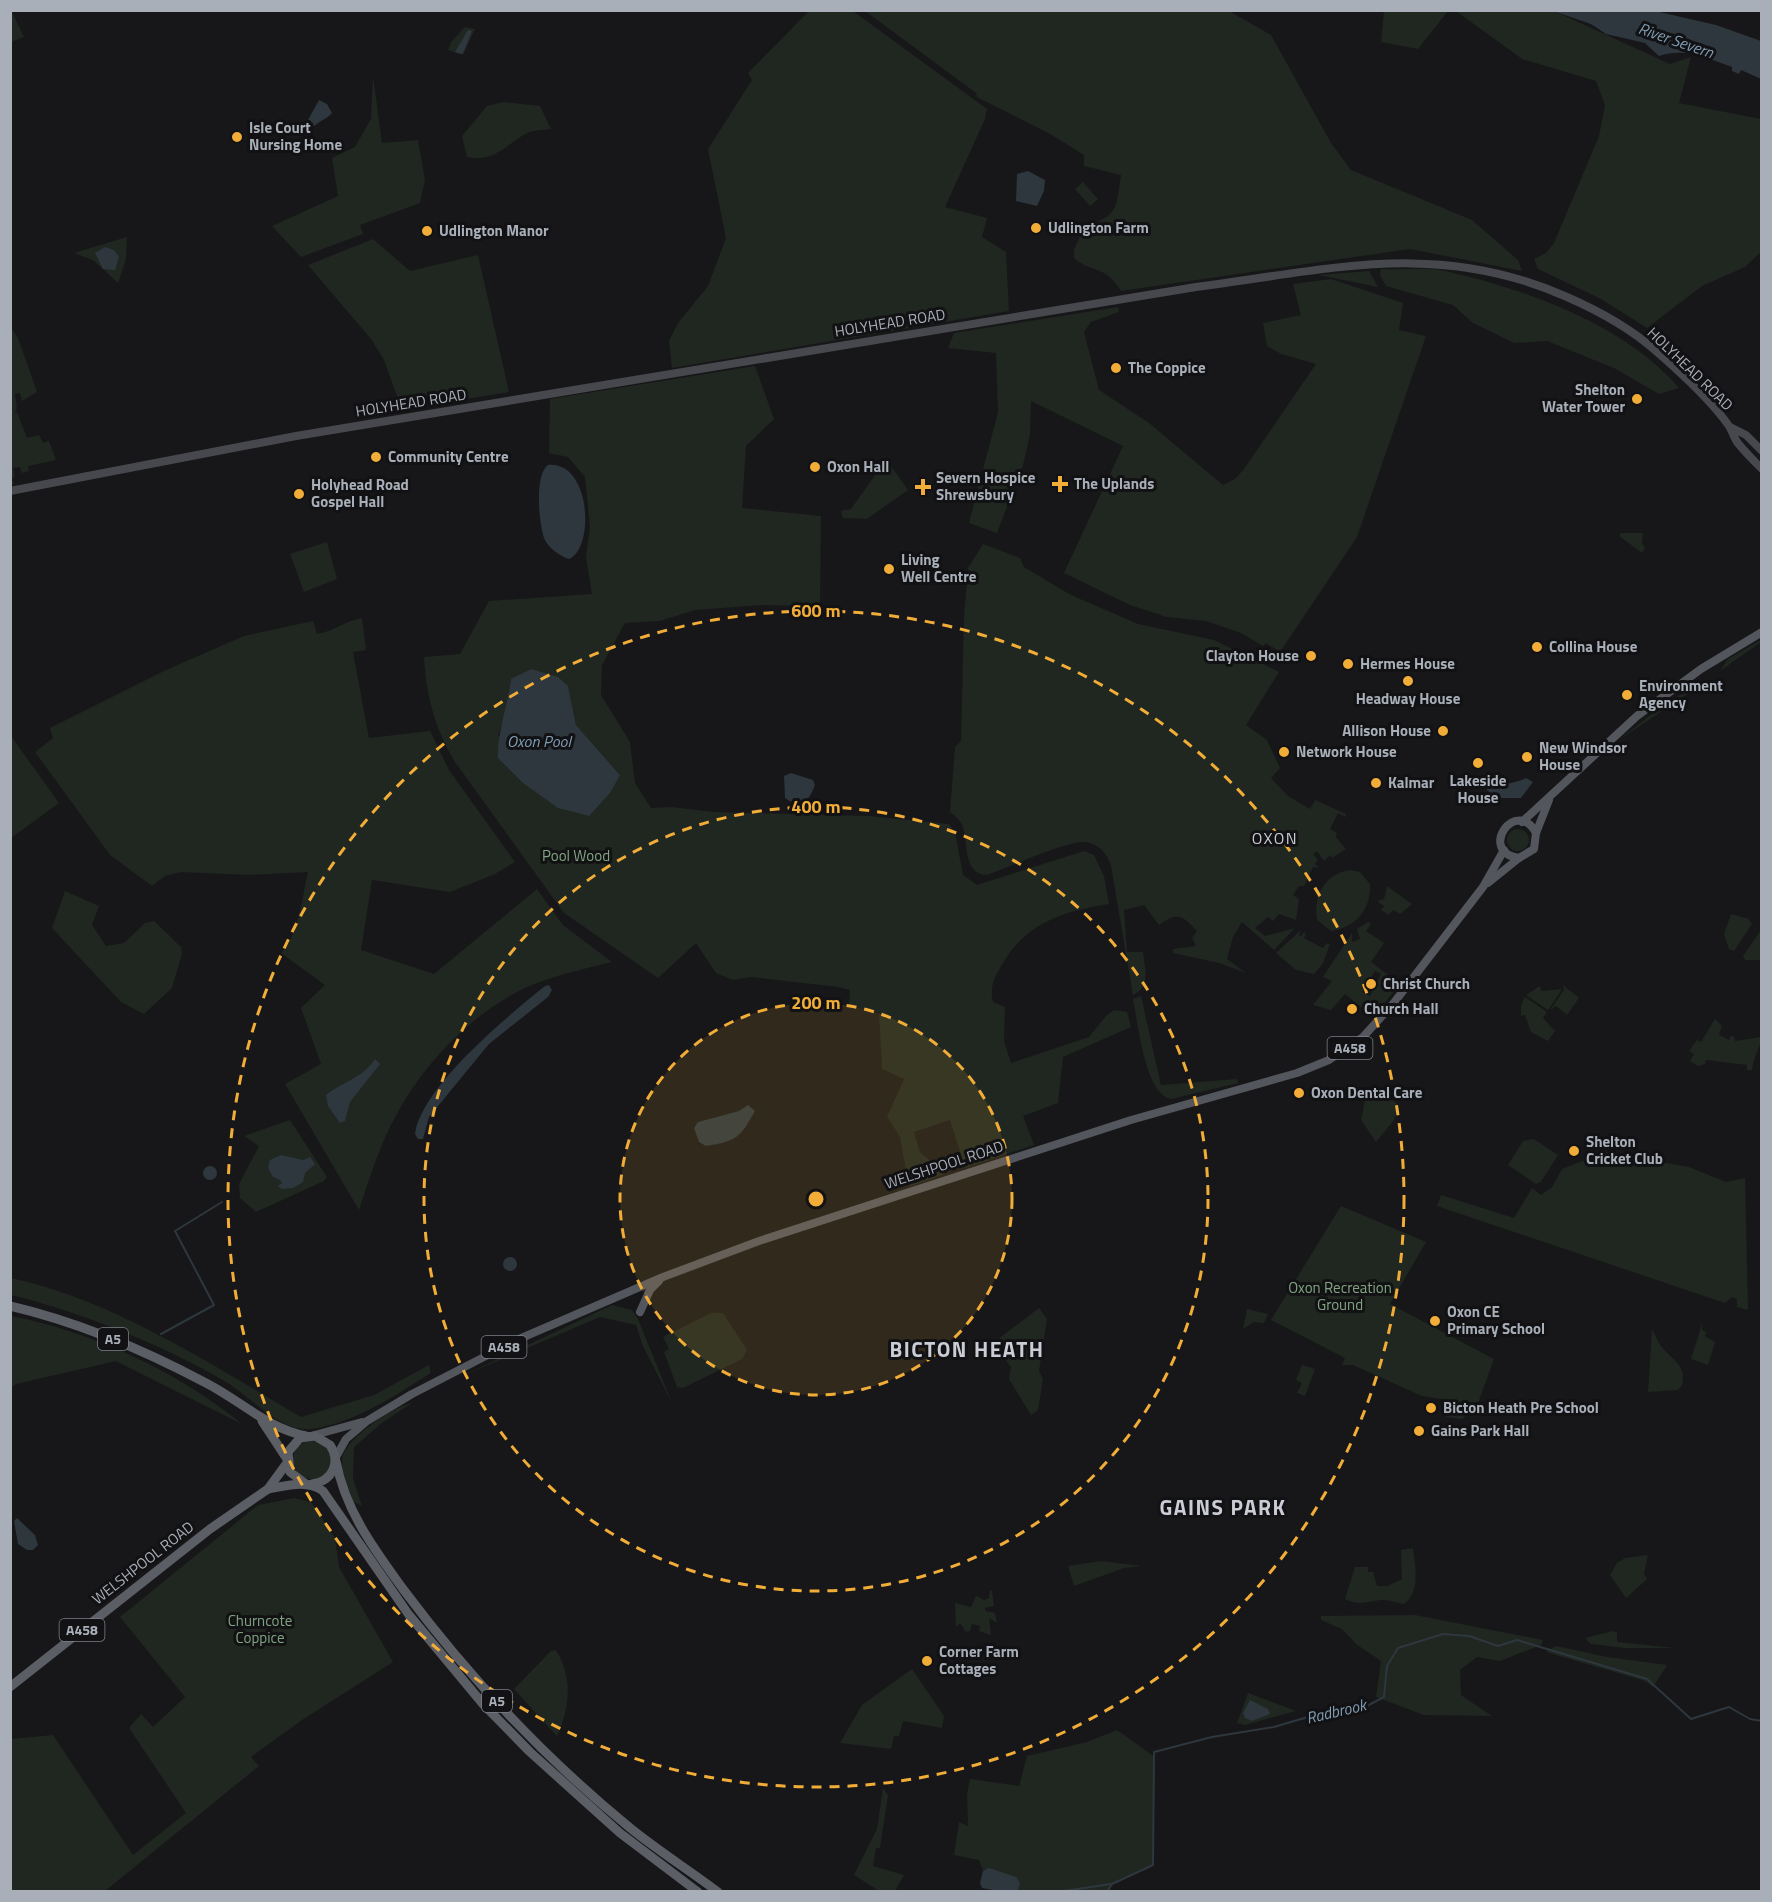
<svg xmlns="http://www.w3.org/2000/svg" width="1772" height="1902" font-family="'Titillium Web',sans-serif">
<rect width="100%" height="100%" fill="#171719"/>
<!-- green -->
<g fill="#1f2720" fill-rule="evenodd">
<path d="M11,10L24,37L11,42L10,11Z"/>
<path d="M810,10L853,11L987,109L985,119L945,207L987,218L982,237L1006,252L1009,311L672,368L669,341L678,323L708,286L726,238L708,149L752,80L748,73Z"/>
<path d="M865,11H1229L1271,35L1331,143L1351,170L1472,220L1518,260L1522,271L1410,249L1121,291C1105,264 1092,274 1074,258V250L1084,227C1119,215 1116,209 1121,175L1084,166V155L1050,134L977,97L976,93Z"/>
<path d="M1384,11V10L1448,11L1418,49L1381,42Z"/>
<path d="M1456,11H1554L1670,64L1691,57L1679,103L1761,119V252L1745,267L1702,286L1647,328L1601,299L1538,269L1534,259L1546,253L1554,243L1599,136L1605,105L1596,81L1522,59Z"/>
<path d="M465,27L475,29L463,55L448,50L451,42Z"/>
<path d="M373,76L382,143L418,140L425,180L420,203L360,225L363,234L301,257L272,226L338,196L332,158L355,147L371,119Z"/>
<path d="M503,102L540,106L551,129C543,130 534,130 527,133C506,145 493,163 467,157L462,136L487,106Z"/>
<path d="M1083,182L1098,199L1090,206L1075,189Z"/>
<path d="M127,237L126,259L118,283L93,260L74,253Z"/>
<path d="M373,239L410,271L478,255L509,392L406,409L401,407L384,360L371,339L308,265Z"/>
<path d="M1381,269C1402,270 1426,267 1445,271C1525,289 1624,324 1679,388L1659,394L1614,368L1547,341L1514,343L1473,323L1453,305L1386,286L1380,275Z"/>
<path d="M1369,271L1378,287L1319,275Z"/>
<path d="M1331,279L1403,303L1399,330L1426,336L1357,537L1280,652L1266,643L1263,646L1241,633L1206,621L1167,617L1130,605L1064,573L1123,446L1031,401L1030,435L1023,465L997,533L969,523L998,412L996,353L948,348L954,333L1118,307L1119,312L1091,322L1084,332L1099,390L1149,423L1223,485L1235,479L1244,469L1316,364L1281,354L1267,346L1263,323L1301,315L1293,284Z"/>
<path d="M10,326L18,338L37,392L22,401L20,393L15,394L17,407L15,413L17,412L27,438L39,435L43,443L49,441L56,460L28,466L29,471L22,473L20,467L13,468L15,477L12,478L14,484L11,485Z"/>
<path d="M755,366L774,419L746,446L742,508L821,516L820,606L762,605L695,610L660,621L625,623L602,665L601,695L630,742L635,783L651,808L671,807L714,812L869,816L949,824L955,832L963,875L977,885L1084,851L1094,855L1104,876L1109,904C1065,911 1027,922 1003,963C995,976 989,987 993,1002L1005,1007L1004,1041L1011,1063L1089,1037L1106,1016L1114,1010L1127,1012L1131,1027L1063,1057L1058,1103L1023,1116L1034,1145L965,1168L950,1120L914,1132L920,1152L945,1174L909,1187L900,1137L887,1117L904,1079L882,1069L879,1013L849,1005L850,990L838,987L752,977L733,980L716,973L696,943L658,978L564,913L455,762C435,729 426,695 424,657L460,654L489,601L592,594L586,558L590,526L585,477L568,457L549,453L550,399ZM511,679L568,686L576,725L620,775L498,736L508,704Z"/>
<path d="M883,464L891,466L908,490L867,519L843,518L841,511L851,509Z"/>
<path d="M1621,533H1643L1642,544L1645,547L1642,553L1619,536Z"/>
<path d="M327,542L337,579L304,592L290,554Z"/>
<path d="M983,544L1020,558L1024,567L1071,595L1138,624L1214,640L1279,672L1246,725L1267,740L1280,768L1271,778L1288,796L1310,809L1315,800L1346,814L1345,817L1338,813L1330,829L1337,833L1336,837L1346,849L1332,858L1330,855L1324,861L1317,851L1313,854L1318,860L1315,864L1319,868L1313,867L1304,886H1299L1293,895L1299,899L1296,920L1279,914L1273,921L1268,917L1255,928L1265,936L1295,928L1274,950L1242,922L1233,937L1227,959L1246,973L1219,963L1173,953V949L1196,946L1192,938L1197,931C1182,915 1177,912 1159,925L1144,905L1124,910L1127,952H1143C1145,969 1151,987 1133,995L1111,866C1107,853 1099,844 1085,842C1068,840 1007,868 987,875C963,874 968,844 963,827C961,821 955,816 950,812L955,747L961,741L964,617L968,568Z"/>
<path d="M362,618L366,650L353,652L369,738L430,731L449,770L515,862L495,874L450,892L372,880L361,950L434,974L537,889L563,925L612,962C587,968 561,974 537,983C480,1005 427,1059 398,1112C380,1143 370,1177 359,1210L285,1084L321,1064L301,1008L325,985L281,953C299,935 302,897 308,872L248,875L181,872L165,876L152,886L110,855L35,752L53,738L50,728L166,670L244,636L313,621L317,634C334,631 345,621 362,618Z"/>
<path d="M1761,640V642L1720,671L1728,659Z"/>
<path d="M1699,686L1619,740L1668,701Z"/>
<path d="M11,736L59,803L11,838H10Z"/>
<circle cx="1518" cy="840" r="11"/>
<path d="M1350,870L1360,872L1370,884C1371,910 1356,927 1331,931L1317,920C1313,895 1325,874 1350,870Z"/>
<path d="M1387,886L1412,904L1400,914L1393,910L1389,915L1381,910L1384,906L1377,901L1384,899Z"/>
<path d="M65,891L99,906L92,925L106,946L124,943L145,923L154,921L181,947L182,954L172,988L144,1014L121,1002L52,928Z"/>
<path d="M1731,914L1749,919L1752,924L1734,951L1729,949L1724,934Z"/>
<path d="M1368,922L1371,924L1366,931L1384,943L1371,962L1400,984L1373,1017L1345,994L1331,1010L1313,1005L1332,981L1323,977L1352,933V942L1360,939L1357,929ZM1375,971L1381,974L1370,996L1362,992Z"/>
<path d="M1301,930L1299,935L1301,936L1304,932L1306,934L1304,938L1323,948L1327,943L1330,944L1323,963L1314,974L1296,970L1276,953Z"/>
<path d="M1761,930V960H1745L1743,956Z"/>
<path d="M1563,985L1579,998L1567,1015L1556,1006L1550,1010L1564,990Z"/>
<path d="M1540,986L1541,991L1562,989L1548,1010L1526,995Z"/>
<path d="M1141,996L1161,1085L1237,1079L1238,1083L1171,1099C1145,1095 1138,1023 1133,999Z"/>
<path d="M1525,997L1547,1012L1543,1018L1555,1031L1548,1041L1531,1032L1525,1015L1521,1016V1005Z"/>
<path d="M1715,1019L1722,1026L1719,1035L1729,1040L1731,1036H1734L1735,1041L1761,1037C1762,1045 1753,1057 1752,1070H1747V1065L1706,1060L1705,1064L1698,1066L1690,1061L1694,1054L1689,1051L1697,1040L1701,1042Z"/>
<path d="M1366,1096C1377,1095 1392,1095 1398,1106L1394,1120L1376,1142L1361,1120Z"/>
<path d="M290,1120L327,1177L324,1181L256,1212L240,1198L239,1184L259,1146L244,1136Z"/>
<path d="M1534,1139L1558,1155L1541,1182L1536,1184L1508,1165L1523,1141Z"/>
<path d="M1606,1152L1689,1167L1726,1182L1745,1178L1748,1310L1737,1307V1299L1732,1297L1725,1303L1437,1206L1441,1195L1514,1218L1532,1188L1541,1195L1552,1187L1562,1169Z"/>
<path d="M1341,1206L1426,1242L1390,1304L1494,1359L1477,1406L1462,1419L1446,1417L1448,1400L1422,1396L1353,1365H1342L1345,1358L1271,1320Z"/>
<path d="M11,1278C111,1299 213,1365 301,1417L374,1395L429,1365L431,1373C394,1396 357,1422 312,1429C281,1433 251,1397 226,1382C164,1345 80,1312 11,1295Z"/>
<path d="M612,1305L632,1310L638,1319L672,1403L643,1346L636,1325L600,1317L462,1376Z"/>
<path d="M1039,1308L1047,1319L1039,1371L1043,1379L1038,1410L1031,1415L1009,1379L1011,1367L993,1343Z"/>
<path d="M1247,1309L1268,1314L1264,1323L1254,1322L1243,1329Z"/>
<path d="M711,1313H723L747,1350L742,1359L683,1388L677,1387L664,1352L669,1349L663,1337Z"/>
<path d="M11,1316C93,1332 177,1371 242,1424L116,1361L16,1384L11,1388Z"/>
<path d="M1702,1324V1330L1706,1332L1705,1336L1715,1342L1708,1365L1691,1359Z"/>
<path d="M1652,1329C1655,1334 1657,1341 1661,1346C1672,1360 1687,1365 1682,1385L1678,1390L1648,1392Z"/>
<path d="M1302,1365L1315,1369L1305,1396L1297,1393L1302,1383L1296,1380Z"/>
<path d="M412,1403L383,1422L354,1447L353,1479L362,1506L354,1502C349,1489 342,1475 342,1461C342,1440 393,1407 412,1403Z"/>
<circle cx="312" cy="1460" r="19"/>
<path d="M294,1498L311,1502L335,1538L339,1567L393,1662L302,1720L251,1757L259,1766L105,1891H11V1739L53,1735L133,1855L186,1813L129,1728L141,1714L153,1727L185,1697L120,1617L258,1505Z"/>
<path d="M1413,1548C1415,1566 1421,1592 1404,1604C1397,1603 1390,1600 1384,1600C1369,1600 1360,1607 1345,1599L1355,1567H1368V1572H1373L1377,1586H1387L1402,1579L1401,1550Z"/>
<path d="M1648,1555L1644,1574L1647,1579L1626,1598L1610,1575L1617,1563L1625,1558Z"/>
<path d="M1101,1561L1141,1566L1124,1568L1074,1586L1068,1566Z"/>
<path d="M990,1590L992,1591L994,1606L985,1608V1611L995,1613L997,1623L989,1618L991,1635L979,1631L980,1626L972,1624L970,1631L966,1632L960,1623L956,1627L955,1603L971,1607L976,1596L984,1600L989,1598Z"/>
<path d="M1415,1615L1543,1640L1541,1645L1500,1661L1477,1657L1460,1670L1461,1695L1492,1716L1424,1715L1376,1697L1381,1661L1356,1644L1342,1629L1321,1620V1616Z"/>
<path d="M1613,1631L1617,1633V1642L1675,1648H1625L1591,1644L1585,1638Z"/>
<path d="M1556,1646L1607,1657L1667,1665L1653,1687L1645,1681L1546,1652Z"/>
<path d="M556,1650C573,1678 570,1707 557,1736L514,1689L551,1651Z"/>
<path d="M912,1669L944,1716L942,1728L903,1721L899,1736H894L891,1749L840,1743L862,1705Z"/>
<path d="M1248,1693L1296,1711L1245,1725L1237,1723Z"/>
<path d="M1117,1730L1155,1757L1153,1865L1112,1884L1107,1891H1017L989,1868L983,1871L979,1860L954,1855L959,1822L968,1826L967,1794L970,1779L1019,1786L1027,1756L1087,1742Z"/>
<path d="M883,1788L888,1795L880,1848H876L873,1866L904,1875L895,1891H879L854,1875L877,1829Z"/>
</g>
<!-- water -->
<g fill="#2d373d">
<path d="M1553,11H1655L1716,25L1761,41V79L1741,70L1739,74L1732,71V67C1707,58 1685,47 1659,56L1645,43L1606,34L1591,24Z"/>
<path d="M468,30L472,31L464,51L462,54L455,52Z"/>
<path d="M319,100L327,104L332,113C328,118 320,121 314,126H311L308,120Z"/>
<path d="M1028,171L1045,180L1044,191L1037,206L1016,201L1017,174Z"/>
<path d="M105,247L114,250L119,257L115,270L103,269L95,253Z"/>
<path d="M548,465C591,461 595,548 569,559C560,556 548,548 544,538C539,523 534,475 548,465Z"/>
<path d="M531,669L558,677L568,686L576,725L620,775L610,793L589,816L558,808L523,783L498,758C497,731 508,706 511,679Z"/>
<path d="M791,773L813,780L815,785C809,802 800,809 785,798L784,776Z"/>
<path d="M1526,778L1533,782L1521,798H1496L1486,789C1498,782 1511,786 1526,778Z"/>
<path d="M549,985L552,990L548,997L489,1044L429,1117L423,1139H418L415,1134C421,1087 509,1015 545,986Z"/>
<path d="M375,1059L380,1064L350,1102L345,1121L340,1123L328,1106L326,1095C342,1082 363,1078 375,1059Z"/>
<path d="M748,1105L755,1111C740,1138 737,1141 706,1146L699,1142L694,1128L698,1122L739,1111Z"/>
<path d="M281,1155L303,1160L310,1157L315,1164L305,1173L303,1182L293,1188L282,1189L278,1186L282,1183L280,1180L273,1177L268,1168L270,1160Z"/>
<circle cx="210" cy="1173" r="7"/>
<circle cx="510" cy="1264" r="7"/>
<path d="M17,1518L35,1535L38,1545L33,1550H27L18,1544L14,1521Z"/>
<path d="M1250,1700L1268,1709L1270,1714L1252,1721L1245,1718L1243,1713Z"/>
<path d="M989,1868L1016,1877L1020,1883L1018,1890L998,1891L982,1888L980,1883L983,1871Z"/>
</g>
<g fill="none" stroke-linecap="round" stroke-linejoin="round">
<!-- stream -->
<g stroke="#2d373d" stroke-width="2">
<path d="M161,1334L214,1305L175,1231L222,1202"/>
<path d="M1057,1892L1111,1884"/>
<path d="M1107,1892L1112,1884L1153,1865L1154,1752L1212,1737L1274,1727L1335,1709L1363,1708L1384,1697L1387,1666L1398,1648L1443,1634L1469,1636L1498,1646L1517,1640L1647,1679L1691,1719L1729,1707L1750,1719L1762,1721"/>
</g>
<!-- secondary -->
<g stroke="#46484e" stroke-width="8">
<path d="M1730,427L1746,435L1762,451"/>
<path d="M10,491L296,436L1196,287C1328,270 1438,239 1567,297C1599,311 1629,327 1656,351C1679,371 1711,400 1729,426C1732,431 1734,437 1737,442C1744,451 1753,460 1762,469"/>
</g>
<!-- primary -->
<g stroke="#54565d" stroke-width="8">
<path d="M1522,822L1637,716L1701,669L1762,632"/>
<path d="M1519,858C1477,852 1516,796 1536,833"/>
<path d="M1488,883L1519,858L1534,849L1536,833L1549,800"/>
<path d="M640,1312L650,1290L659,1281"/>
<path d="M311,1436L362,1422"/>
<path d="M336,1457L346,1439L367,1421L412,1394L519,1339L663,1277L759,1241L1131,1120L1297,1073L1329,1060L1363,1037L1393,1004L1483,887L1504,850"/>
</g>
<!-- trunk -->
<g stroke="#5c5e66" stroke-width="9">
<path d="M10,1306C79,1322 144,1350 206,1383C241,1401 267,1428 306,1436"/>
<path d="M262,1421L287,1459"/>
<path d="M336,1461C345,1510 374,1549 403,1589C468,1676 545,1758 629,1827C657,1850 689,1870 718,1892"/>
<path d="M306,1484L290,1472L288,1452L300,1438L315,1436L330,1445C341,1462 333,1481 312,1484"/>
<path d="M268,1489C286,1486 307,1479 323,1491L409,1615L483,1704L530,1752L620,1833L698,1892"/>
<path d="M10,1687L210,1529L268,1489L287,1463"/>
</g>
</g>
<!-- distance rings -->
<circle cx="816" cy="1199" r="196" fill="#f1ad37" fill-opacity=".12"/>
<g fill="none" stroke="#f1ad37" stroke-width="3" stroke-dasharray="10 8">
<circle cx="816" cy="1199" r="196"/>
<circle cx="816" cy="1199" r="392"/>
<circle cx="816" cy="1199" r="588"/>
</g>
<!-- markers -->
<g fill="#f1ad37" stroke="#121214" stroke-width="2">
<circle cx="237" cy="137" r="6"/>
<circle cx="1036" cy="228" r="6"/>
<circle cx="427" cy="231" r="6"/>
<circle cx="1116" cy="368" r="6"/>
<circle cx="1637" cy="399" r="6"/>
<circle cx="376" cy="457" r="6"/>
<circle cx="815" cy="467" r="6"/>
<path d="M1057 475h6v6h6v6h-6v6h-6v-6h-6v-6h6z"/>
<path d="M920 478h6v6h6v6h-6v6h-6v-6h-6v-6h6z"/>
<circle cx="299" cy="494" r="6"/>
<circle cx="889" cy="569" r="6"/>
<circle cx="1537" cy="647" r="6"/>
<circle cx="1311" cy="656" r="6"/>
<circle cx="1348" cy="664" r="6"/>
<circle cx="1408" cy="681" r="6"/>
<circle cx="1627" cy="695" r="6"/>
<circle cx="1443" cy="731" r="6"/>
<circle cx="1284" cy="752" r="6"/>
<circle cx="1527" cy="757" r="6"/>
<circle cx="1478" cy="763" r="6"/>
<circle cx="1376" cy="783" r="6"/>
<circle cx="1371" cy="984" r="6"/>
<circle cx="1352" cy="1009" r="6"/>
<circle cx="1299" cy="1093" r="6"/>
<circle cx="1574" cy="1151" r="6"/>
<circle cx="1435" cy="1321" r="6"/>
<circle cx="1431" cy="1408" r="6"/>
<circle cx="1419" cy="1431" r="6"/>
<circle cx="927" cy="1661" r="6"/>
</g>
<g text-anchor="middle" stroke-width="6" stroke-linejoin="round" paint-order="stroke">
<!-- shield labels -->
<g fill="#121214" stroke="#7c8088" stroke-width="1.5">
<rect x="1327.5" y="1037" width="45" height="22" rx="4.5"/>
<rect x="98" y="1328" width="30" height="22" rx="4.5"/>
<rect x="481.5" y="1336" width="45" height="22" rx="4.5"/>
<rect x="59.5" y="1619" width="45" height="22" rx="4.5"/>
<rect x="482" y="1690" width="30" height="22" rx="4.5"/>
</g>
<g font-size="14" font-weight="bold" fill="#a9afb9">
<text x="1350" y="1053">A458</text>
<text x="113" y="1344">A5</text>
<text x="504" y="1352">A458</text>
<text x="82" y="1635">A458</text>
<text x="497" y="1706">A5</text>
</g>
<!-- poi labels -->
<g font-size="15" font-weight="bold" fill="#a9afb9" stroke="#121214" text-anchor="start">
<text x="249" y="133">Isle Court<tspan x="249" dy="17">Nursing Home</tspan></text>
<text x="1048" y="233">Udlington Farm</text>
<text x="439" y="236">Udlington Manor</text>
<text x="1128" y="373">The Coppice</text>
<text x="1625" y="395" text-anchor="end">Shelton<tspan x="1625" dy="17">Water Tower</tspan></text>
<text x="388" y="462">Community Centre</text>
<text x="827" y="472">Oxon Hall</text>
<text x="936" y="483">Severn Hospice<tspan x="936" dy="17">Shrewsbury</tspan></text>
<text x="1074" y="489">The Uplands</text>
<text x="311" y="490">Holyhead Road<tspan x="311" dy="17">Gospel Hall</tspan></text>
<text x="901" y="565">Living<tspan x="901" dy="17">Well Centre</tspan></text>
<text x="1549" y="652">Collina House</text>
<text x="1299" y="661" text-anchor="end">Clayton House</text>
<text x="1360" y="669">Hermes House</text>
<text x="1639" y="691">Environment<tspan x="1639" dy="17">Agency</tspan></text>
<text x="1408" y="704" text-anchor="middle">Headway House</text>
<text x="1431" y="736" text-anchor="end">Allison House</text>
<text x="1539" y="753">New Windsor<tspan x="1539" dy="17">House</tspan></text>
<text x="1296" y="757">Network House</text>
<text x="1478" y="786" text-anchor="middle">Lakeside<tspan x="1478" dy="17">House</tspan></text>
<text x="1388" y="788">Kalmar</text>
<text x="1383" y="989">Christ Church</text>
<text x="1364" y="1014">Church Hall</text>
<text x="1311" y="1098">Oxon Dental Care</text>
<text x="1586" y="1147">Shelton<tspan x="1586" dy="17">Cricket Club</tspan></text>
<text x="1447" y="1317">Oxon CE<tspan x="1447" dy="17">Primary School</tspan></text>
<text x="1443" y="1413">Bicton Heath Pre School</text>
<text x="1431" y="1436">Gains Park Hall</text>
<text x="939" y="1657">Corner Farm<tspan x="939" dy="17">Cottages</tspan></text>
</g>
<!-- street labels -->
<g font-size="15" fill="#a9afb9" stroke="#121214">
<text transform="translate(890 323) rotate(-9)" y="5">HOLYHEAD ROAD</text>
<text transform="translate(1690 369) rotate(44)" y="5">HOLYHEAD ROAD</text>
<text transform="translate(411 403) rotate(-9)" y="5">HOLYHEAD ROAD</text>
<text transform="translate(944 1165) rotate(-18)" y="5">WELSHPOOL ROAD</text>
<text transform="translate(143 1563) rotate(-38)" y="5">WELSHPOOL ROAD</text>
</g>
<!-- park labels -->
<g font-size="15" fill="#81a482" stroke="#121214">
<text x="576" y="861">Pool Wood</text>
<text x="1340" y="1293">Oxon Recreation<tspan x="1340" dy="17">Ground</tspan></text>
<text x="260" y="1626">Churncote<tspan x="260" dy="17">Coppice</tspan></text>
</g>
<!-- water labels -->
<g font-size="16" font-style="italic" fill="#819db4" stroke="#121214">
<text transform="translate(1676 40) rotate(19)" y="6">River Severn</text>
<text x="539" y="747">Oxon Pool</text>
<text transform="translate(1336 1711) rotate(-13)" y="6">Radbrook</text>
</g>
<!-- neighbourhood labels -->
<g font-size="16" letter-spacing="1.5" fill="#cacdd5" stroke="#121214">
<text x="1275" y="844">OXON</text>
</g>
<!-- district labels -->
<g font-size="21" font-weight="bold" letter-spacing="1.5" fill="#cacdd5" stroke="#121214">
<text x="967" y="1357">BICTON HEATH</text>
<text x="1223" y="1515">GAINS PARK</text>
</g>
</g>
<circle cx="816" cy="1199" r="9" fill="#f1ad37" stroke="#121214" stroke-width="3"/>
<g font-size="18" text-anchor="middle" font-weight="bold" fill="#f1ad37" stroke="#121214" stroke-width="6" stroke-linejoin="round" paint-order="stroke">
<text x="816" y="617">600 m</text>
<text x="816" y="813">400 m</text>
<text x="816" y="1009">200 m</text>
</g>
<!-- border -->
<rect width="1772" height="1902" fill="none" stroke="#a9afb9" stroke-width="24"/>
</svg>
